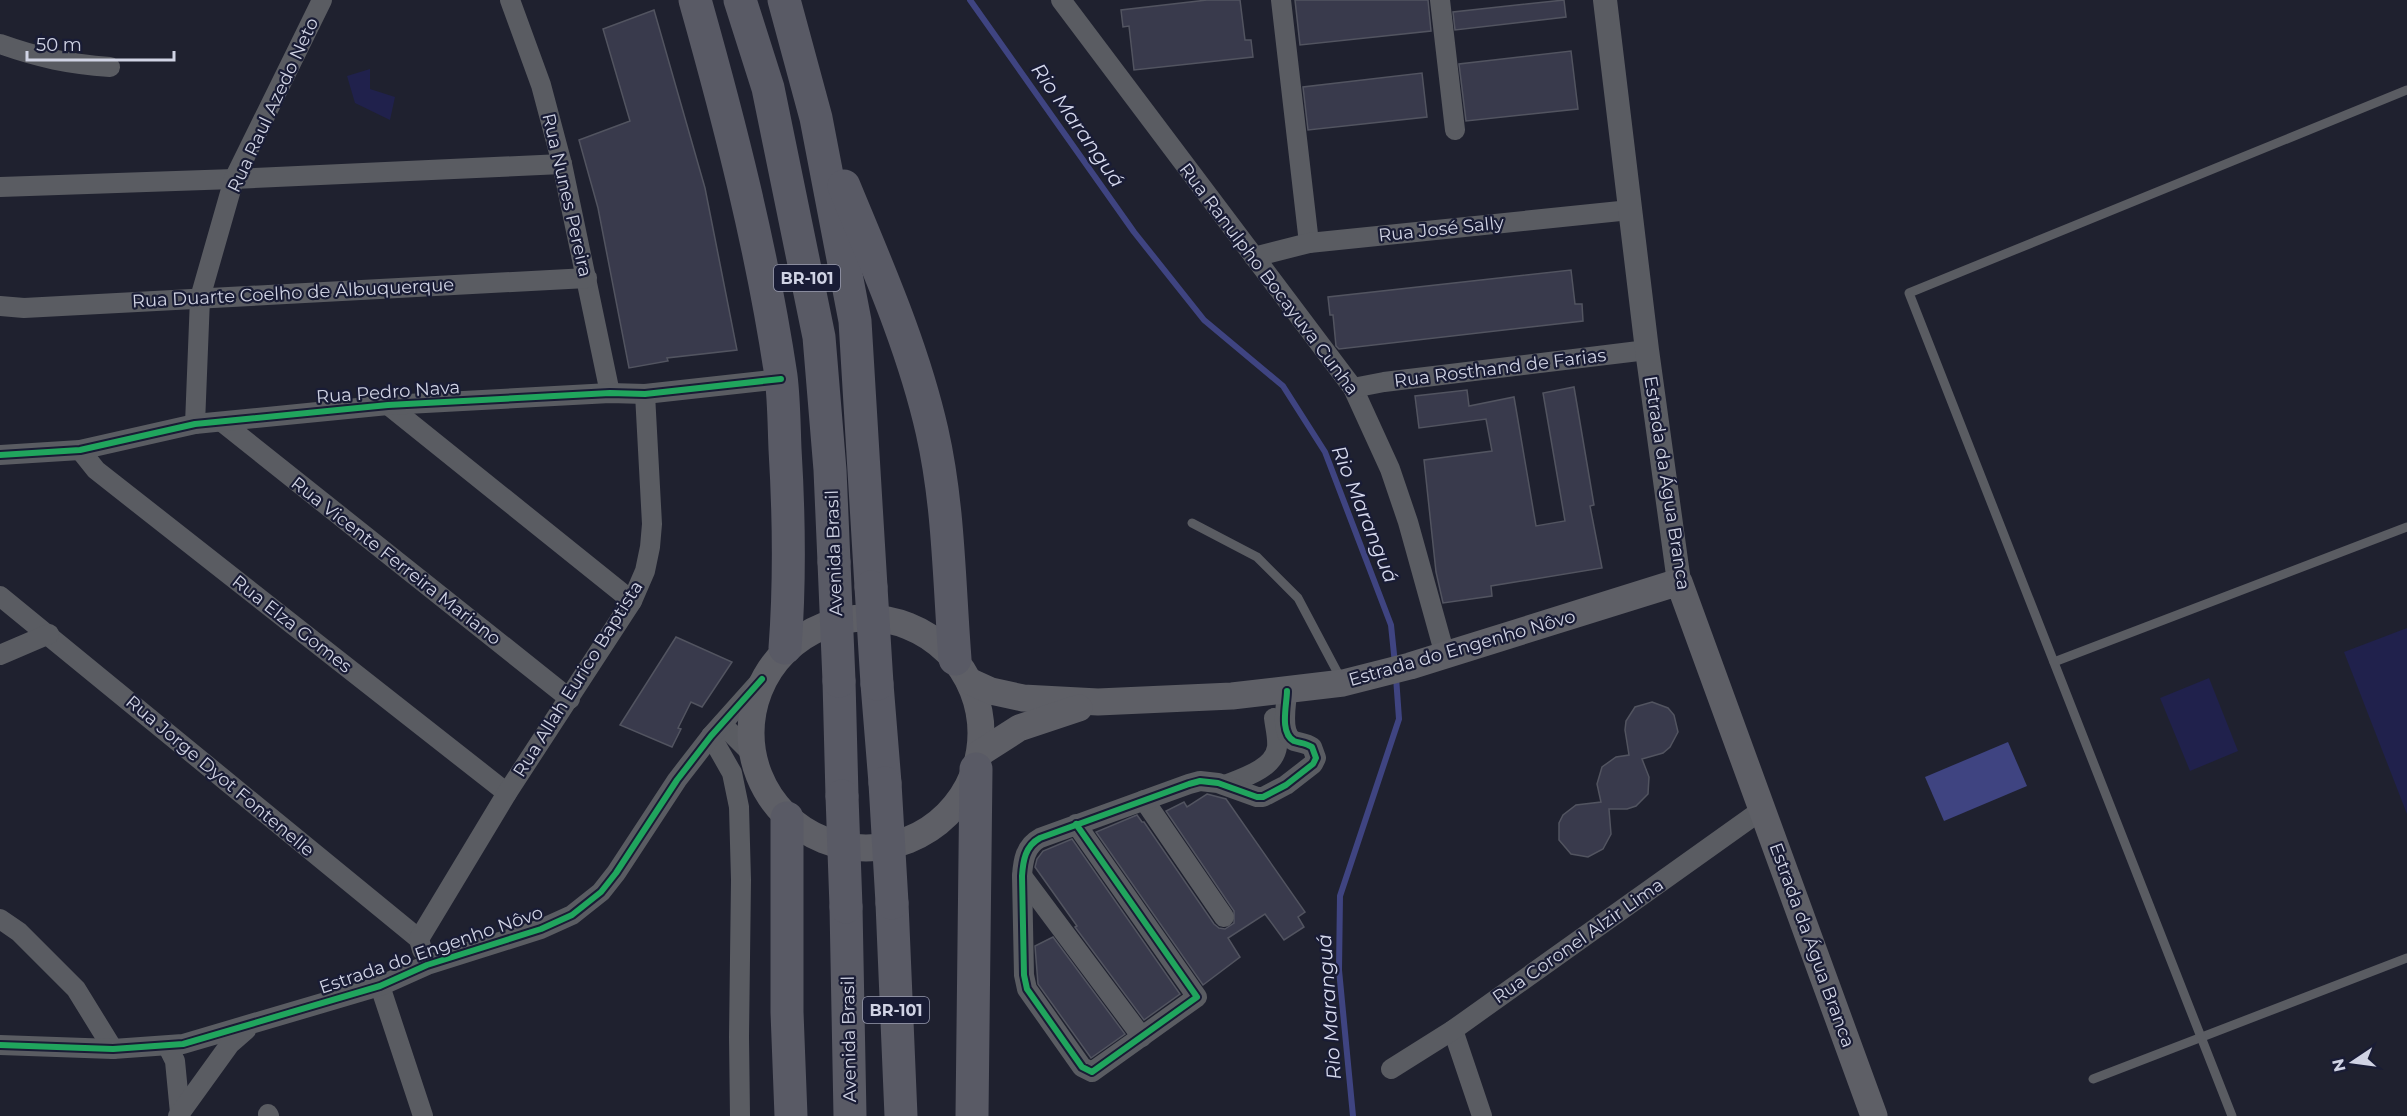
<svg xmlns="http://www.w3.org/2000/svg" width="2407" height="1116" font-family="Montserrat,sans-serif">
<rect width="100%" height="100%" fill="#1f212f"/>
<!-- green -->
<g fill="#20214c">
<path d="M370,69V89L395,97L390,120L355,103L347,76Z"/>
<path d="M2407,628V814L2344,652Z"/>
<path d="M2209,678L2238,751L2190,771L2160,698Z"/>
</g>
<!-- water -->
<path fill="#3f4481" d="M2008,742L2027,786L1944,821L1925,777Z"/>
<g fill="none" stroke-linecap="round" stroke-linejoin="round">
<!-- stream -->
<g stroke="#3f4481" stroke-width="6">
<path d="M970,0L1134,232L1204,320L1283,386L1325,452L1391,625L1395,664"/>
<path d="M1353,1116L1339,970L1340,896L1399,719L1396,677"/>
</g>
</g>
<!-- building -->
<g fill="#393a4c" stroke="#525460" stroke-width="1.5">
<path d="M1207,0H1240L1245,40H1251L1253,57L1134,70L1129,26L1123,27L1121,10Z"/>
<path d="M1295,0H1428L1431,31L1300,45Z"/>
<path d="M1564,0L1566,17L1455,30L1453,12Z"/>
<path d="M654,10L705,188L737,350L667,358L668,361L629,368L598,208L579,140L630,121L603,29Z"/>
<path d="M1571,51L1578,109L1466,121L1459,64Z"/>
<path d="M1422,73L1427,117L1308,130L1303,87Z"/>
<path d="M1571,270L1575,304H1582L1583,321L1339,349L1336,346L1333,315H1330L1328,297Z"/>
<path d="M1574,387L1594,505L1590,506L1602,568L1491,586L1492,596L1443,603L1436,572L1424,460L1492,451L1486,419L1419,428L1415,396L1467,390L1469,406L1514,397L1536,526L1565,521L1543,393Z"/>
<path d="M676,637L732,662L702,707L691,702L678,728L681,729L672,747L620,725Z"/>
<path d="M1652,702L1668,708L1674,715L1678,732L1670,747L1663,753L1642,759L1649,777L1648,794L1636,806L1627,809H1609L1611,834L1603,849L1588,857L1571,854L1559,840V823L1563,815L1576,805L1601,802L1597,784L1602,767L1616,757L1629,755L1625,730L1626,721L1635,707Z"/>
<path d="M1207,794L1226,799L1305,912L1298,917L1304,927L1284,940L1265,914L1228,938L1240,957L1203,985L1096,832L1137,815L1142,822H1144L1214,924L1219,928L1225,929L1234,923V911L1166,811L1184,802L1187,807Z"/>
<path d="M1072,839L1180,994L1144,1020L1075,927L1077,926L1035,867L1037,859L1043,851Z"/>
<path d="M1053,937L1125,1034L1091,1058L1038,984L1035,946Z"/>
</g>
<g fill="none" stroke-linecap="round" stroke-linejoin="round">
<!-- service -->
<g stroke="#5a5c62" stroke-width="9">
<path d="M1192,523L1257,557L1298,598L1342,681"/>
<path d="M2054,662L2407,527"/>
<path d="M2093,1079L2407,958"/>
<path d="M2232,1116L1909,293L2407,90"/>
</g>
<!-- minor -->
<g stroke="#5a5c62" stroke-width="20">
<path d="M510,0L541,85L562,164L610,393"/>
<path d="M1061,0L1353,388L1390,469L1408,522L1445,655"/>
<path d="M1281,0L1309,243"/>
<path d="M1440,0L1455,130"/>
<path d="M0,44C39,58 69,64 110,67"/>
<path d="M0,187L234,179L562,164"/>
<path d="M1254,257L1309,243L1630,210"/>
<path d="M0,306L24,308L587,278"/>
<path d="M1353,388L1384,382L1647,350"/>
<path d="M388,405L632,601"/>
<path d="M222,422L570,699"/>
<path d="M195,424L200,298L234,179L322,0"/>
<path d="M80,450L96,470L507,793"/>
<path d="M0,455L80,450L195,424L388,405L610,393L645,394L781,379"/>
<path d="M0,596L419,939L422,950"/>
<path d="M0,655L49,634"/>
<path d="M722,724L751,753"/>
<path d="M711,736L732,773L739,807L741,880L739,1037L740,1116"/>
<path d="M1225,785C1242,778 1274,769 1277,747C1278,738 1275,727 1274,718"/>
<path d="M1144,800L1224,917"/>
<path d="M1076,824L1197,997L1092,1072L1082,1067L1027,989L1024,975L1022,876C1023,861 1025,846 1040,838L1189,784L1200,781L1218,783L1257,797H1263L1286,785L1313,764L1316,758L1312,747C1306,743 1300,743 1294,741C1279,733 1287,704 1287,691"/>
<path d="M1022,876L1142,1037"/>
<path d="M0,919L19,932L76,989L113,1049"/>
<path d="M419,939L507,793L632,601L645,571L650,547L652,524L645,394"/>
<path d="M380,986L423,1116"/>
<path d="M1453,1030L1482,1116"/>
<path d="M0,1045L113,1049L183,1044L380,986L427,965L541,929L572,915L601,892L616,873L677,780L711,736L762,679"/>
<path d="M168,1047L175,1061L180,1113"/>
<path d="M1391,1069L1453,1030L1763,809"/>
<path d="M268,1114L269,1116"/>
<path d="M178,1116L230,1044L246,1030"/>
</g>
<!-- tertiary -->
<path stroke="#5a5c62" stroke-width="24" d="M1605,0L1647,350L1679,582"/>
<!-- secondary -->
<g stroke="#5e5f66" stroke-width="27">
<circle cx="866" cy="733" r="115"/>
<path d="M969,681L991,691L1023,698L1098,702L1232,696L1343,683L1410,666L1679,582L1874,1116"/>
<path d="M980,753L1019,728L1079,708"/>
</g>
<!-- motorway -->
<g stroke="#595a65" stroke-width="33">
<path d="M695,0C730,124 762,249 781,376C784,400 784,425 785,449C789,515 790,582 785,648"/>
<path d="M740,0L768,88L819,337L830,470L834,562"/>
<path d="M784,0L816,118L855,321L871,587"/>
<path d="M844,186C877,266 913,347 932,431C949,506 949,583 955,659"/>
<path d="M839,681L842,796"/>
<path d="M877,684L885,783"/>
<path d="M787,818V1012L791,1116"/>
<path d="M892,903L901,1116"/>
<path d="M846,907L850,1116"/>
<path d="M972,1116L976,769"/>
</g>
<!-- motorway-bridge -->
<g stroke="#595a65" stroke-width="33">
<path d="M834,562L839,681"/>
<path d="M871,587L877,684"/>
<path d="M885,783L892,903"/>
<path d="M842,796L846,907"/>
</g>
<defs>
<g id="cycleway">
<path d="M0,455L80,450L195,424L388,405L610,393L645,394L781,379"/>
<path d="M1076,824L1197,997L1092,1072L1082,1067L1027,989L1024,975L1022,876C1023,861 1025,846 1040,838L1189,784L1200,781L1218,783L1257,797H1263L1286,785L1313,764L1316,758L1312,747C1306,743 1300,743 1294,741C1279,733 1287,704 1287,691"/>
<path d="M0,1045L113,1049L183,1044L380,986L427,965L541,929L572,915L601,892L616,873L677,780L711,736L762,679"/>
</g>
</defs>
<!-- cycleway casing -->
<use href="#cycleway" stroke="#191c35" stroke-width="10"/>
<!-- cycleway -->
<use href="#cycleway" stroke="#20a55d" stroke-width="6"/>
</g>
<g text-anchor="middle" stroke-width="4.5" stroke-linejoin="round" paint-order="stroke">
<!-- shield labels -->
<g fill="#191c35" stroke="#999cb0" stroke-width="1.5">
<rect x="774" y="265" width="66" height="26" rx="4.5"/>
<rect x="863" y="997" width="66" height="26" rx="4.5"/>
</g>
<g font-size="16" font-weight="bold" fill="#d0d3e4">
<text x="807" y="284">BR-101</text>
<text x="896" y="1016">BR-101</text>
</g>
<!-- street labels -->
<g font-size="18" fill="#d0d3e4" stroke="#191c35">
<text transform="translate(273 105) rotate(-65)" y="6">Rua Raul Azedo Neto</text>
<text transform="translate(567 195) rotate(77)" y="6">Rua Nunes Pereira</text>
<text transform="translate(1441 229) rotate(-6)" y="6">Rua José Sally</text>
<text transform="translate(1269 279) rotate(53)" y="6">Rua Ranulpho Bocayuva Cunha</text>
<text transform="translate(293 293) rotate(-3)" y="6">Rua Duarte Coelho de Albuquerque</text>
<text transform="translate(1500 368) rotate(-7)" y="6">Rua Rosthand de Farias</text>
<text transform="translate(388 392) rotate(-4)" y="6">Rua Pedro Nava</text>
<text transform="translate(1667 483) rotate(81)" y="6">Estrada da Água Branca</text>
<text transform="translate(834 553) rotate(-92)" y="6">Avenida Brasil</text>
<text transform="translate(396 561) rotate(38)" y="6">Rua Vicente Ferreira Mariano</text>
<text transform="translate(292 624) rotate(38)" y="6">Rua Elza Gomes</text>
<text transform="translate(1462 648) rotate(-16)" y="6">Estrada do Engenho Nôvo</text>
<text transform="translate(578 679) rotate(-58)" y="6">Rua Allah Eurico Baptista</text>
<text transform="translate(220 776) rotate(40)" y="6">Rua Jorge Dyot Fontenelle</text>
<text transform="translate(1578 941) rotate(-35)" y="6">Rua Coronel Alzir Lima</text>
<text transform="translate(1812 945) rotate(70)" y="6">Estrada da Água Branca</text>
<text transform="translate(431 950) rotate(-19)" y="6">Estrada do Engenho Nôvo</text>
<text transform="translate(849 1039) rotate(-91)" y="6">Avenida Brasil</text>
</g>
<!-- water labels -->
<g font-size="20" font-style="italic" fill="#d6d9ed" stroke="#191c35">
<text transform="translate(1078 125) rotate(55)" y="7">Rio Maranguá</text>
<text transform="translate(1365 514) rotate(68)" y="7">Rio Maranguá</text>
<text transform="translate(1329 1007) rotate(-94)" y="7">Rio Maranguá</text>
</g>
</g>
<!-- north arrow -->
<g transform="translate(2353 1062) rotate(257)" stroke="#191c35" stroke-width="4.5" paint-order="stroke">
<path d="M0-4.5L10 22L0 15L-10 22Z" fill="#d0d3e4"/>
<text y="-9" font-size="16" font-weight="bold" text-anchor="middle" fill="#d0d3e4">N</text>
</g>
<!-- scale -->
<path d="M27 51v9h147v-9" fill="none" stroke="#d0d3e4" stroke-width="3"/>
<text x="36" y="51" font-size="18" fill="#d0d3e4" stroke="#191c35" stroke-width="4.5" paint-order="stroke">50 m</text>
</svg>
